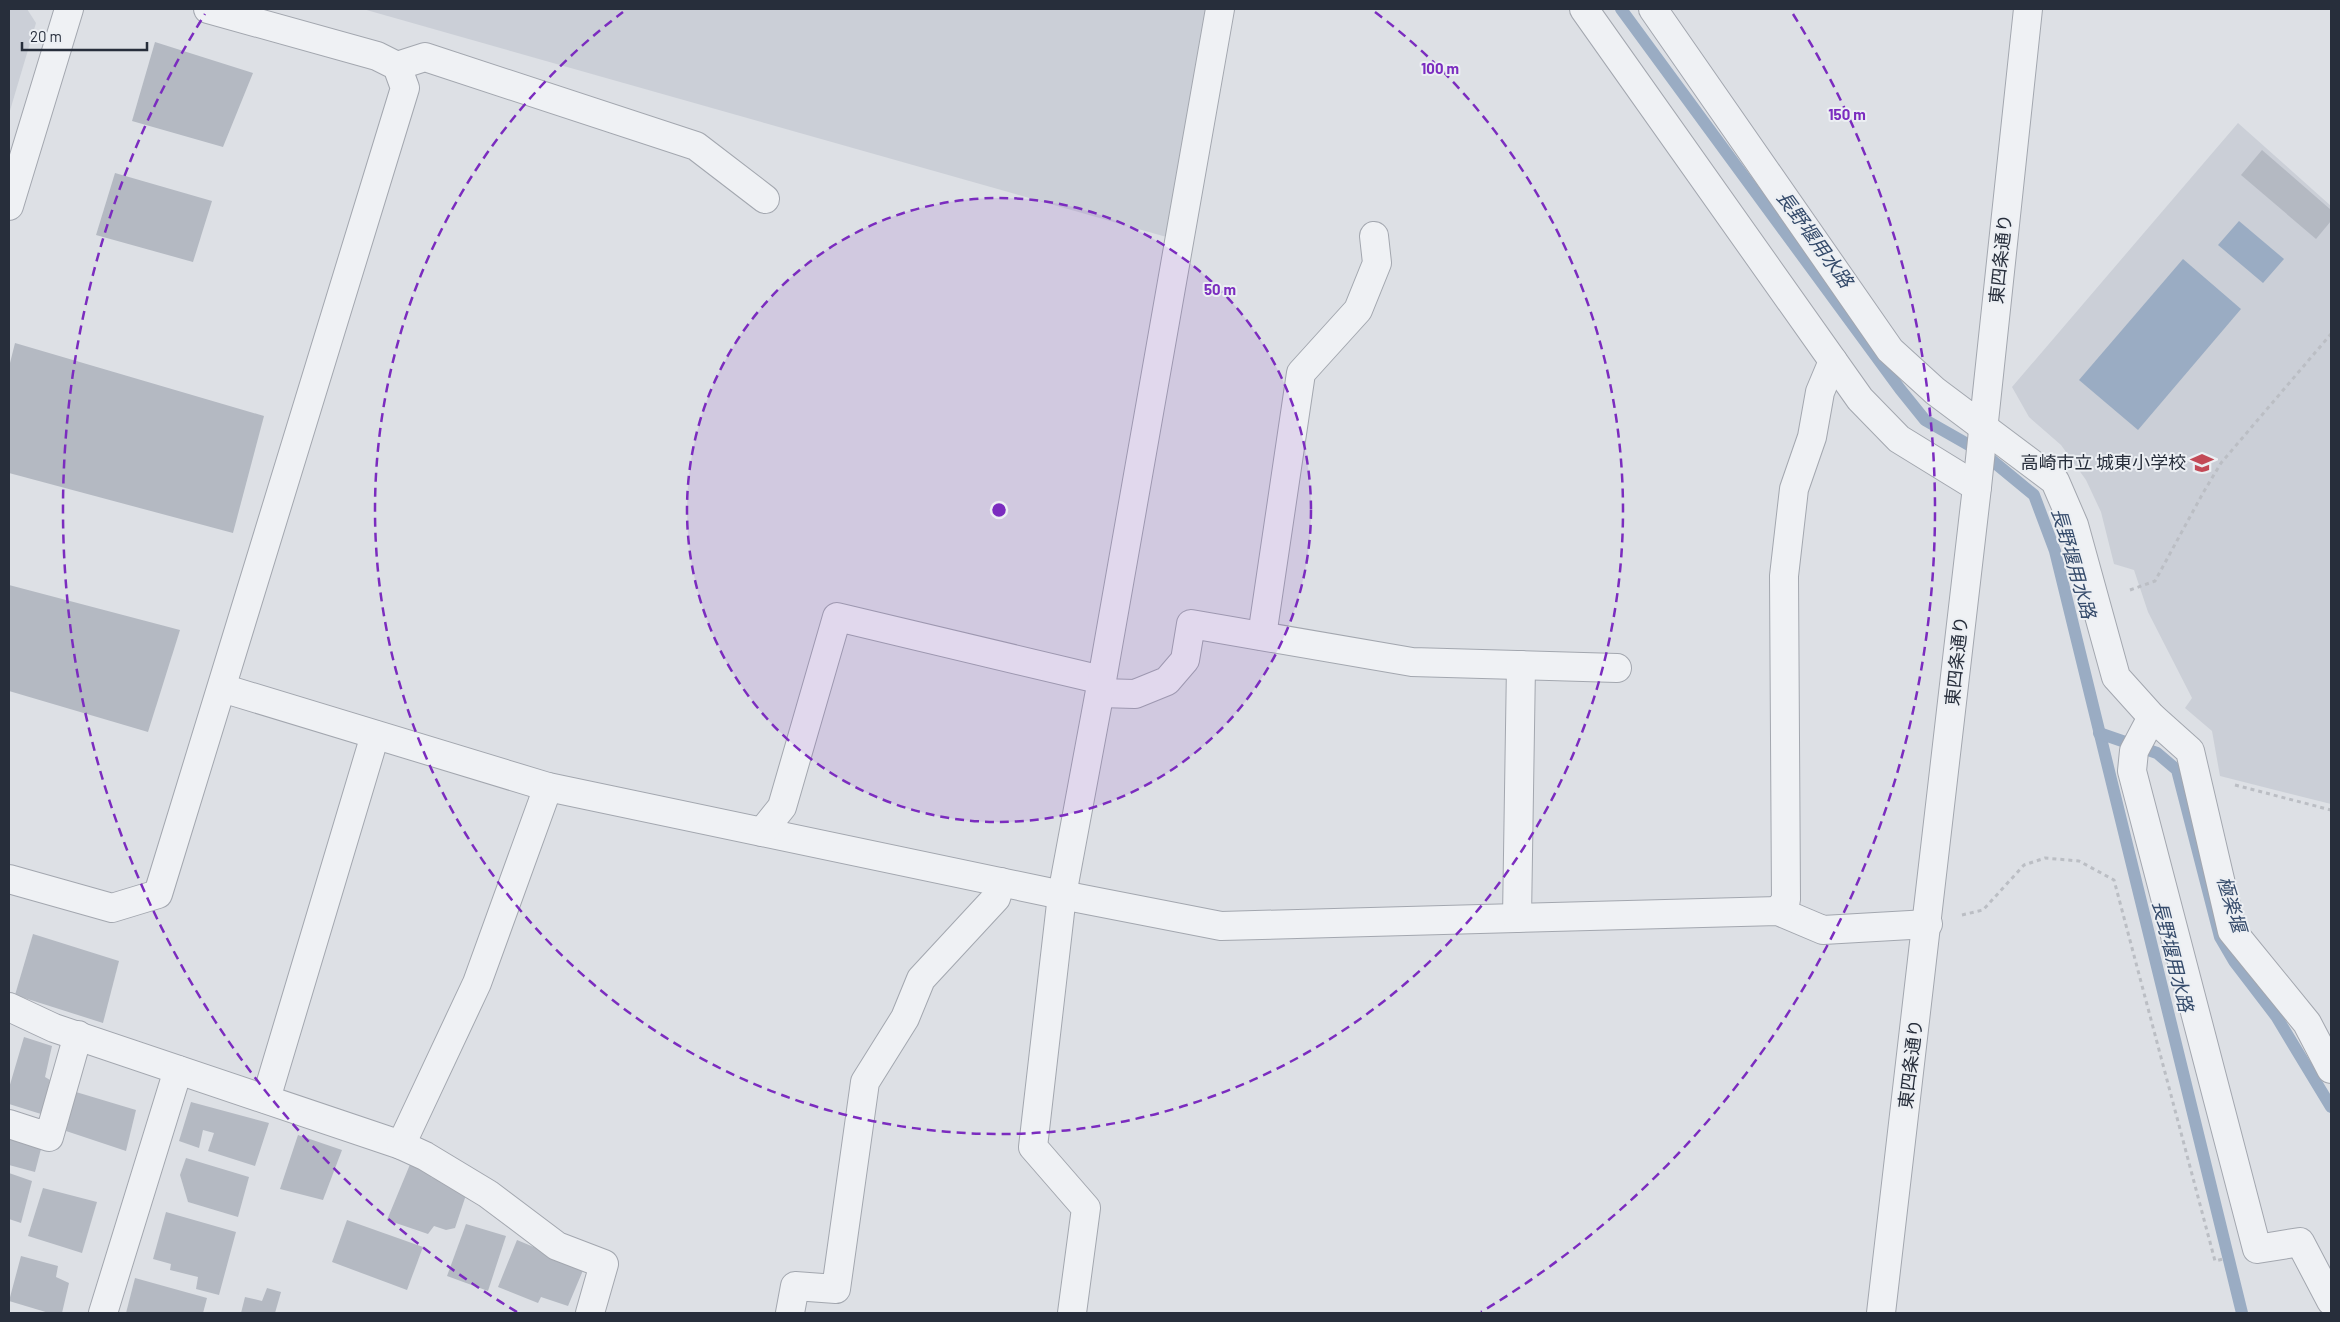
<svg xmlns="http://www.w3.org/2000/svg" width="2340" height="1322" font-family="Barlow,'Noto Sans JP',sans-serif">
<rect width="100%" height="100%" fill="#dde0e5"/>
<!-- built -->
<g fill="#cbcfd7">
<path d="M9,9H27L36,23L9,114Z"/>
<path d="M363,9H1206L1170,238Z"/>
<path d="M2238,123L2331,206V804L2220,776L2212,731L2185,708L2192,698L2148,612L2134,570L2114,564L2101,512L2086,480L2061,445L2029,417L2012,387Z"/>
</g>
<!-- water -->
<g fill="#9aacc3">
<path d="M2239,221L2284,259L2263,283L2218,245Z"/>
<path d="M2183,259L2241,309L2138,430L2079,380Z"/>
</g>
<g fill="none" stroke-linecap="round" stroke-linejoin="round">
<!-- stream -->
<g stroke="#9aacc3" stroke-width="12">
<path d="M1621,9L1900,389L1925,420L1983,453L2034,495L2055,551L2242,1313"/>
<path d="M2099,733L2157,753L2177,770L2220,937L2234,961L2276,1016L2331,1107"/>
</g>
</g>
<!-- building -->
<g fill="#b4b9c2">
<path d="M155,42L253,73L223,147L132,121Z"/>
<path d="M2262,150L2331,210V221L2316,239L2241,175Z"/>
<path d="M115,173L212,201L193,262L96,235Z"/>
<path d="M15,343L264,416L233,533L9,473V367Z"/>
<path d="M9,585L180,630L148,732L9,691Z"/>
<path d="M33,934L119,961L103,1023L15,995Z"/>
<path d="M24,1037L52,1046L45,1077L50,1080L41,1114L9,1104V1088Z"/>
<path d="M76,1092L136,1110L126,1151L66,1131Z"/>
<path d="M191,1102L269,1123L255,1166L208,1151L214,1133L203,1130L199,1148L179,1141Z"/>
<path d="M298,1135L342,1150L323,1200L280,1189Z"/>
<path d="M9,1139L41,1149L35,1172L9,1165Z"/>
<path d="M186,1158L249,1177L238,1217L188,1202L180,1175Z"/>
<path d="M411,1162L435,1172L431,1177L467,1192L455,1228L446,1230L434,1226L428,1234L387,1220Z"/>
<path d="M9,1173L32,1181L21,1223L9,1219Z"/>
<path d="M43,1188L97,1202L82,1253L28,1236Z"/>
<path d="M166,1212L236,1232L219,1295L196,1289L198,1277L170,1270L171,1264L153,1259Z"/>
<path d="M347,1220L423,1247L407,1290L332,1262Z"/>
<path d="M466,1224L506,1236L488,1291L447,1276Z"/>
<path d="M517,1240L584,1268L568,1306L541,1297L538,1303L498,1287Z"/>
<path d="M21,1256L58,1266L56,1277L69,1283L62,1313H49L9,1301Z"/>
<path d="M135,1278L207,1298L203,1313H126Z"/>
<path d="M267,1288L281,1292L275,1313H241L245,1297L262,1301Z"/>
</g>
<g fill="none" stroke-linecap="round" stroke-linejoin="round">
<defs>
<g id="minor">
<path d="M1584,9L1860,399L1899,439L1977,487"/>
<path d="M1653,9L1890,350L1935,391L2055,481L2074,525L2116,677L2152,717L2190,751L2232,931L2307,1023L2331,1069"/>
<path d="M397,66L425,57L696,146L765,199"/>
<path d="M9,206L69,9"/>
<path d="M1262,636L1301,373L1358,310L1377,263L1374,236"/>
<path d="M222,688L548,787L1062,895L1221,926L1778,911L1823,930L1928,924"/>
<path d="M1100,693L1135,694L1167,681L1185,660L1191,624L1412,662L1617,668"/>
<path d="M2152,717L2134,751L2132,771L2257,1249L2300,1242L2331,1301"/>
<path d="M762,832L782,807L837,617L1102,680"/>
<path d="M9,879L112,908L158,894L405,88L397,66L377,56L208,9"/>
<path d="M1778,911L1786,900L1784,576L1794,489L1812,437L1820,392L1833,361"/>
<path d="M1517,918L1521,665"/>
<path d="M9,1007L54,1028L401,1145L477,983L548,787"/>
<path d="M266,1099L375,735"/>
<path d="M9,1124L49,1137L78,1035"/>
<path d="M401,1145L425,1156L488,1194L557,1246L604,1264L590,1313"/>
<path d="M103,1313L178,1070"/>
<path d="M790,1313L795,1286L836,1289L865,1082L905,1018L921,979L996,898L1001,882"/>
<path d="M1072,1313L1086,1208L1033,1147L1062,895L1102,680L1220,9"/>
<path d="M1881,1313L1977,487L2028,9"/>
</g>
</defs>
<!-- minor casing -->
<use href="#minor" stroke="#a3a7af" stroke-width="30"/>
<!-- path -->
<g stroke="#bbbec4" stroke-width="3" stroke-dasharray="4 4" stroke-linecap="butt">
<path d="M2130,590L2155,581L2203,493L2221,463L2331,334"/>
<path d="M2235,785L2331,810"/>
<path d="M1962,915L1983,910L2024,865L2045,858L2079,861L2114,880L2215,1261L2223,1259"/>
</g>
<!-- minor -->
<use href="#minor" stroke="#eff1f4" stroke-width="28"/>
</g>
<!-- distance rings -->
<circle cx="999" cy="510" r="312" fill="#7b2cbf" fill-opacity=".12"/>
<g fill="none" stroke="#7b2cbf" stroke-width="2.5" stroke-dasharray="9 6">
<circle cx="999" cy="510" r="312"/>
<path d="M1375 12A624 624 0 1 1 623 12"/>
<path d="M517 1312A936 936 0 0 1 205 14M1793 14A936 936 0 0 1 1481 1312"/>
</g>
<!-- icons -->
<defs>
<symbol id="school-bare" viewBox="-9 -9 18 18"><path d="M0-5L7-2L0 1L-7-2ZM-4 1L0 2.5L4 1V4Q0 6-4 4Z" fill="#c34956" stroke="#eceff3" stroke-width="2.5" paint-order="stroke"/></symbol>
</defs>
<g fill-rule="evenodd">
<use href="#school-bare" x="2186" y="447" width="32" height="32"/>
</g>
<g text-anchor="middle" stroke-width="4" stroke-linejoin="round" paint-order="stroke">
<!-- street labels -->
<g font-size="18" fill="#272e3b" stroke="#eceff3">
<text transform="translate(2001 259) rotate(-84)" y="6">東四条通り</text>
<text transform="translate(1957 661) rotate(-84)" y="6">東四条通り</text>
<text transform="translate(1911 1064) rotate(-83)" y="6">東四条通り</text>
</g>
<!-- poi labels -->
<g font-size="18" fill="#272e3b" stroke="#eceff3" text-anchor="end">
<text x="2186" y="469">高崎市立 城東小学校</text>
</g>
<!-- water labels -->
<g font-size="19" font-style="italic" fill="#354b6b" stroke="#eceff3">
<text transform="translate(1815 239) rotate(54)" y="7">長野堰用水路</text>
<text transform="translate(2074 563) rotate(74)" y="7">長野堰用水路</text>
<text transform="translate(2232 904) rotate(73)" y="7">極楽堰</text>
<text transform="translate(2173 956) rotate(76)" y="7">長野堰用水路</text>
</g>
</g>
<circle cx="999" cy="510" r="8" fill="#7b2cbf" stroke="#eceff3" stroke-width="2.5"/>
<g font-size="15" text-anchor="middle" font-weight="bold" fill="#7b2cbf" stroke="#eceff3" stroke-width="4" stroke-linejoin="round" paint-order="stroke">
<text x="1440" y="74">100 m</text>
<text x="1847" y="120">150 m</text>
<text x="1220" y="295">50 m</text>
</g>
<!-- border -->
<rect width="2340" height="1322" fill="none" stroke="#272e3b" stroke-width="20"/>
<!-- scale -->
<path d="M22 42v8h125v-8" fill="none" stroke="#272e3b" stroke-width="2.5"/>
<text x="30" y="42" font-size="15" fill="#272e3b" stroke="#eceff3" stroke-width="4" paint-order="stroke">20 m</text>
</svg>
